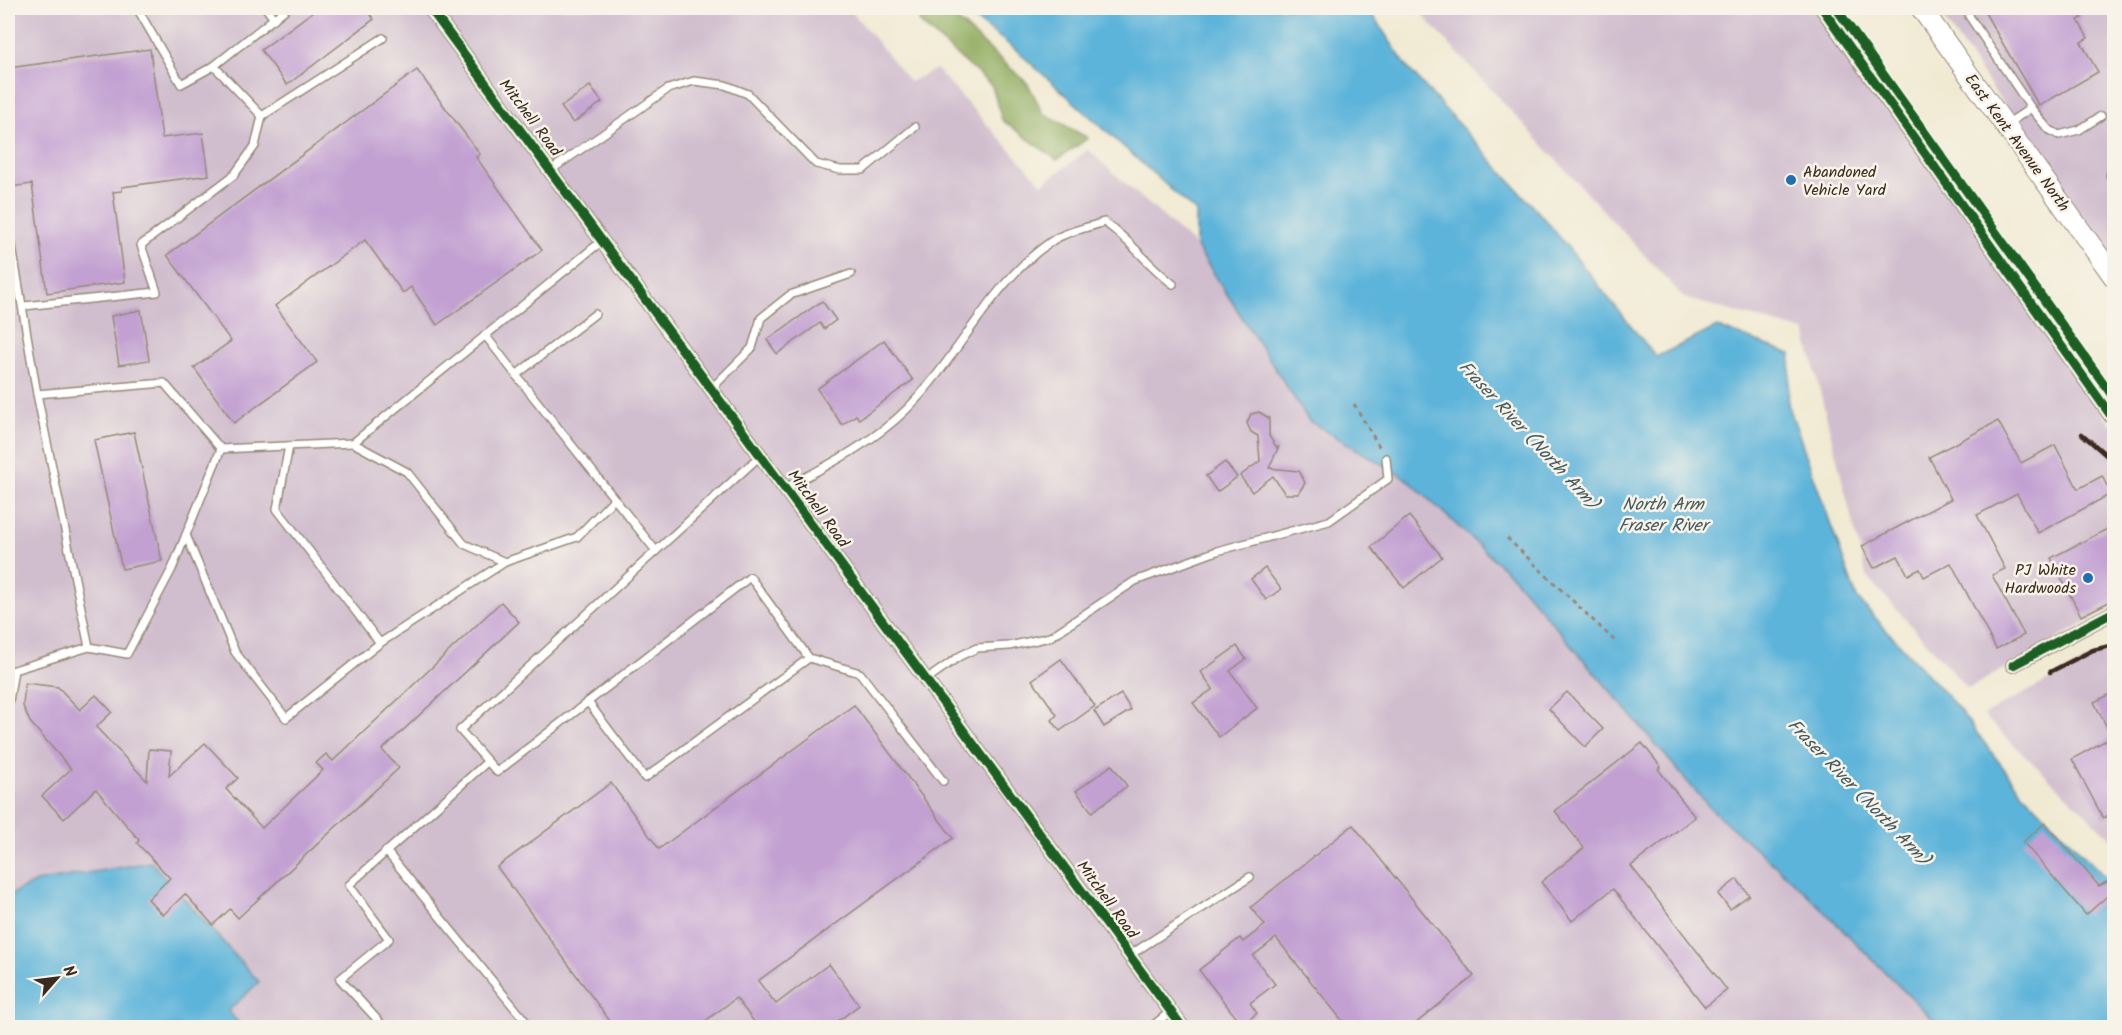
<svg xmlns="http://www.w3.org/2000/svg" width="2122" height="1035" font-family="Kalam,sans-serif">
<rect width="100%" height="100%" fill="#f7f3e8"/>
<filter id="ink" filterUnits="userSpaceOnUse"><feTurbulence type="fractalNoise" baseFrequency=".0167" numOctaves="2"/><feDisplacementMap in="SourceGraphic" scale="12" xChannelSelector="R" yChannelSelector="G"/><feConvolveMatrix kernelMatrix="1 2 1 2 8 2 1 2 1" color-interpolation-filters="sRGB"/></filter>
<filter id="wash" filterUnits="userSpaceOnUse"><feTurbulence type="fractalNoise" baseFrequency=".008" numOctaves="4" result="noise"/><feDisplacementMap in="SourceGraphic" scale="24" xChannelSelector="R" yChannelSelector="G"/><feGaussianBlur stdDeviation="1.35" result="paint"/><feColorMatrix in="noise" values="0 0 0 0 0 0 0 0 0 0 0 0 0 0 0 0 0 1.4 0 .05"/><feComposite in="paint" operator="in"/></filter>
<g filter="url(#wash)">
<rect width="100%" height="100%" fill="#f1ead3"/>
<!-- industrial -->
<g fill="#d0bdce">
<path d="M8,8H849L910,82L936,69L1042,184L1088,150L1196,246L1309,421L1407,479L1514,578L1710,808L1806,893L1940,1027H242L228,1011L259,983L36,882L8,896Z"/>
<path d="M1416,8H1824L2114,429V607L1968,689L1866,575L1805,331L1684,298Z"/>
<path d="M1936,8H2114V262L2036,151Z"/>
<path d="M2114,646V841L1983,715Z"/>
</g>
<!-- forest -->
<path fill="#8caa5c" stroke="#646a3d" stroke-width="1.5" d="M913,8H944L1028,84L1043,113L1088,138L1057,160L1002,120L992,86L921,24Z"/>
<!-- water -->
<g fill="#5db4da" stroke="#4c6f7c" stroke-width="1.5">
<path d="M961,8H1368L1407,67L1549,224L1656,357L1717,327L1791,354L1788,404L1857,598L1958,708L2021,791L2114,886V1027H1940L1806,893L1710,808L1514,578L1407,479L1309,421L1196,246V212L1016,50Z"/>
<path d="M151,862L259,982L228,1011L242,1027L8,1028V896L36,882Z"/>
</g>
<g id="blocks">
<!-- building -->
<g fill="#c2a0d2">
<path d="M318,8H365L374,19L287,85L261,50Z"/>
<path d="M1995,8H2076L2082,18L2078,20L2088,38L2081,42L2098,72L2039,106L1985,13Z"/>
<path d="M150,49L162,138L203,133L209,175L122,187V191L113,192L125,282L47,293L32,184L10,187L8,68Z"/>
<path d="M417,70L480,154L476,157L542,250L437,325L411,287L403,293L365,240L275,306L317,362L234,423L194,368L231,341L167,255Z"/>
<path d="M590,86L602,102L573,123L561,107Z"/>
<path d="M822,301L836,320L824,329L820,323L777,354L767,340Z"/>
<path d="M141,310L149,360L119,365L111,316Z"/>
<path d="M884,340L913,380L859,419L856,415L842,425L817,389Z"/>
<path d="M1259,412L1269,418V436L1277,448L1279,446L1269,468L1299,471L1305,483L1298,494H1285L1273,476L1252,492L1240,476L1260,461L1258,436L1251,432L1247,423L1251,414Z"/>
<path d="M1998,421L2021,463L2055,445L2078,489L2102,476L2111,494L2038,533L2017,494L1977,515L2005,569L1992,575L2024,635L1996,649L1951,563L1924,577L1920,569L1908,575L1898,556L1874,568L1862,546L1951,499L1929,457Z"/>
<path d="M134,432L162,561L122,569L94,440Z"/>
<path d="M1225,462L1237,477L1217,492L1206,476Z"/>
<path d="M1409,516L1442,557L1404,588L1371,547Z"/>
<path d="M2115,525V599L2081,616L2051,558Z"/>
<path d="M1265,568L1281,589L1266,600L1251,579Z"/>
<path d="M501,602L519,622L382,750L399,768L238,918L230,909L213,925L185,894L163,915L148,899L170,878L137,843L139,840L96,789L64,819L42,796L71,769L30,722L23,706L25,683L58,687L80,710L96,695L112,712L96,727L147,781L149,749L171,751L169,776L205,743L238,778L226,789L262,828L323,770L316,763L326,754L333,761Z"/>
<path d="M1237,646L1246,659L1230,671L1257,708L1219,737L1193,703L1213,689L1201,672Z"/>
<path d="M1061,659L1095,706L1060,731L1052,720L1057,715L1032,680Z"/>
<path d="M1567,692L1603,729L1585,747L1549,709Z"/>
<path d="M2115,692V812L2103,818L2072,759L2112,737L2094,702Z"/>
<path d="M1121,694L1131,710L1104,727L1094,711Z"/>
<path d="M854,705L953,838L758,981L776,1004L829,964L859,1005L829,1028H759L736,998L696,1028H615L497,867L611,783L659,849Z"/>
<path d="M1642,743L1661,767L1658,769L1695,817L1631,866L1727,990L1705,1007L1613,889L1572,921L1541,882L1584,848L1555,811Z"/>
<path d="M1112,765L1127,786L1092,812L1076,791Z"/>
<path d="M2045,823L2099,886L2115,878V889L2086,915L2023,842Z"/>
<path d="M1353,825L1474,976L1410,1028H1348L1276,938L1253,956L1275,984L1250,1003L1257,1013L1242,1025L1199,970L1240,938L1243,942L1265,925L1251,907Z"/>
<path d="M1737,879L1749,895L1730,909L1718,894Z"/>
</g>
</g>
</g>
<g filter="url(#ink)">
<use href="#blocks" fill-opacity="0" stroke="#968a78" stroke-width="1.5"/>
<g fill="none" stroke-linecap="round" stroke-linejoin="round">
<defs>
<g id="lane">
<path d="M137,8L181,84L214,66L287,8"/>
<path d="M266,8L274,19"/>
<path d="M1969,8V16L2031,108L2007,124"/>
<path d="M214,66L262,116"/>
<path d="M2031,108L2048,129L2059,135L2079,130L2101,116"/>
<path d="M551,170L668,89L694,81L725,85L748,94L816,164L840,170H863L915,127"/>
<path d="M2110,175L2114,172"/>
<path d="M8,223L37,394L164,383L221,449L353,443"/>
<path d="M603,240L353,443L407,472L464,544L505,562L577,537L614,499"/>
<path d="M24,306L157,292L141,245L234,175L255,146L262,116L383,38"/>
<path d="M595,314L516,375L656,551"/>
<path d="M485,335L516,375"/>
<path d="M712,388L752,348L761,318L790,295L851,274"/>
<path d="M37,394L89,647L127,654L172,569L221,449"/>
<path d="M289,446L277,509L380,643L505,562"/>
<path d="M761,455L460,730L497,772L750,577L809,658L860,673L943,781"/>
<path d="M785,488C827,466 874,442 907,409C960,356 990,283 1052,241C1066,231 1088,228 1104,222C1129,238 1147,265 1173,284"/>
<path d="M186,535L235,652L286,718L380,643"/>
<path d="M927,679L960,656L977,648L1009,646L1050,637L1135,581L1217,551L1329,521L1388,479L1386,458"/>
<path d="M588,702L645,778L809,658"/>
<path d="M8,707L14,670L89,647"/>
<path d="M386,851L531,1028"/>
<path d="M1130,955L1250,877"/>
<path d="M385,1028L340,979L389,939L349,885L487,762"/>
<path d="M1150,1028L1171,1011"/>
</g>
<g id="street">
<path d="M430,8L1183,1028"/>
<path d="M1822,8L2114,420"/>
<path d="M2013,665L2114,612"/>
</g>
<path id="secondary" d="M1921,8L2114,277"/>
</defs>
<!-- lane casing -->
<use href="#lane" stroke="#968a78" stroke-width="10"/>
<!-- street casing -->
<use href="#street" stroke="#968a78" stroke-width="16"/>
<!-- secondary casing -->
<use href="#secondary" stroke="#968a78" stroke-width="22"/>
<!-- path -->
<g stroke="#968a78" stroke-width="3" stroke-dasharray="4.5 4.5" stroke-linecap="butt">
<path d="M1354,404L1380,448"/>
<path d="M1507,538L1617,643"/>
</g>
<!-- lane -->
<use href="#lane" stroke="#fff" stroke-width="7"/>
<!-- street -->
<use href="#street" stroke="#fff" stroke-width="14"/>
<!-- secondary -->
<use href="#secondary" stroke="#fff" stroke-width="20"/>
<!-- rail -->
<g stroke="#3b2a1e" stroke-width="4.5">
<path d="M2082,434L2114,462"/>
<path d="M2050,672L2093,650L2114,645"/>
</g>
<defs>
<g id="cycleway">
<path d="M430,8L1183,1028"/>
<path d="M1822,8L2114,420"/>
<path d="M1836,8L2114,398"/>
<path d="M2013,665L2114,612"/>
</g>
</defs>
<!-- cycleway casing -->
<use href="#cycleway" stroke="#f7f3e8" stroke-width="13"/>
<!-- cycleway -->
<use href="#cycleway" stroke="#1b5e20" stroke-width="9"/>
</g>
</g>
<!-- markers -->
<g fill="#1f6fb2" stroke="#f7f3e8" stroke-width="2">
<circle cx="1791" cy="180" r="6"/>
<circle cx="2088" cy="578" r="6"/>
</g>
<g text-anchor="middle" stroke-width="5" stroke-linejoin="round" paint-order="stroke">
<!-- street labels -->
<g font-size="16" fill="#3b2a1e" stroke="#f7f3e8">
<text transform="translate(531 117) rotate(53)" y="6">Mitchell Road</text>
<text transform="translate(2018 142) rotate(54)" y="6">East Kent Avenue North</text>
<text transform="translate(819 508) rotate(54)" y="6">Mitchell Road</text>
<text transform="translate(1108 899) rotate(54)" y="6">Mitchell Road</text>
</g>
<!-- poi labels -->
<g font-size="16" fill="#3b2a1e" stroke="#f7f3e8" text-anchor="start">
<text x="1803" y="177">Abandoned<tspan x="1803" dy="18">Vehicle Yard</tspan></text>
<text x="2076" y="575" text-anchor="end">PJ White<tspan x="2076" dy="18">Hardwoods</tspan></text>
</g>
<!-- water labels -->
<g font-size="18" font-style="italic" fill="#475a60" stroke="#f7f3e8">
<text transform="translate(1529 435) rotate(47)" y="6">Fraser River (North Arm)</text>
<text x="1663" y="510">North Arm<tspan x="1663" dy="21">Fraser River</tspan></text>
<text transform="translate(1859 792) rotate(46)" y="6">Fraser River (North Arm)</text>
</g>
</g>
<!-- margin -->
<rect width="2122" height="1035" fill="none" stroke="#f7f3e8" stroke-width="30"/>
<!-- north arrow -->
<g transform="translate(57 978) rotate(62)" stroke="#f7f3e8" stroke-width="4.5" paint-order="stroke">
<path d="M0-4.5L10 22L0 15L-10 22Z" fill="#3b2a1e"/>
<text y="-9" font-size="16" font-weight="bold" text-anchor="middle" fill="#3b2a1e">N</text>
</g>
</svg>
